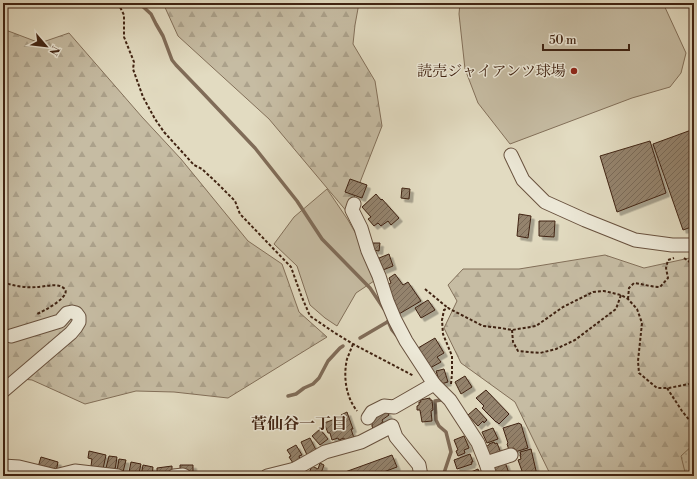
<svg xmlns="http://www.w3.org/2000/svg" width="697" height="479" font-family="'Libre Bodoni','Noto Serif JP',serif">
<defs>
<pattern id="forest-firs" width="22" height="20" patternUnits="userSpaceOnUse"><rect width="22" height="20" fill="#c6bca3"/><path d="M5 1l3.5 6h-7zM16 11l3.5 6h-7z" fill="#aba18b"/></pattern>
<pattern id="park-dots" width="8" height="8" patternUnits="userSpaceOnUse"><rect width="8" height="8" fill="#c6bca3"/><path d="M2 2h.1M6 6h.1" fill="none" stroke="#aba18b" stroke-width="1.8" stroke-linecap="round"/></pattern>
<pattern id="building-hatch" width="6" height="6" patternUnits="userSpaceOnUse"><rect width="6" height="6" fill="#94836d"/><path d="M-1 1l2-2M0 6l6-6M5 7l2-2" fill="none" stroke="#7a6b58"/></pattern>
<filter id="shadow"><feDropShadow dx="3.5" dy="3.5" stdDeviation="0" flood-color="#0004"/></filter>
</defs>
<rect width="100%" height="100%" fill="#e2dbc1"/>
<filter id="stains"><feTurbulence type="fractalNoise" baseFrequency=".005" numOctaves="4"/><feColorMatrix values="0 0 0 0 .2 0 0 0 0 .09 0 0 0 0 .02 0 0 0 .5 -.17"/></filter>
<radialGradient id="worn" r=".72"><stop offset=".6" stop-color="#630" stop-opacity="0"/><stop offset="1" stop-color="#630" stop-opacity=".3"/></radialGradient>
<!-- green -->
<g fill="#c6bca3" stroke="#83705a">
<path d="M460,3H663L686,53L681,73L670,87L632,98L510,144L478,103L465,69L459,14Z"/>
<path d="M327,189L348,220L360,241L377,279L356,293L337,326L325,318L310,305L297,266L274,244L294,217Z"/>
</g>
<!-- forest -->
<g fill="url(#forest-firs)" stroke="#83705a">
<path d="M163,3H359L355,25L353,44L375,81L382,126L348,213L269,119L178,36Z"/>
<path d="M3,29L40,43L69,33L142,117L181,159L248,241L282,264L299,312L327,337L228,398L174,392L136,391L85,404L32,380L3,377Z"/>
<path d="M605,255L644,268L694,257V476H551L515,402L461,363L444,328L457,301L448,285L463,269H519Z"/>
</g>
<!-- park -->
<path fill="url(#park-dots)" stroke="#83705a" d="M694,444V476H686L681,456Z"/>
<g fill="none" stroke-linecap="round" stroke-linejoin="round">
<!-- stream -->
<g stroke="#806c58" stroke-width="3.5">
<path d="M139,3L151,14L156,24L163,36L172,60L176,65L201,91L255,148L297,201L322,239L370,288L384,309"/>
<path d="M388,321L392,330L397,336"/>
<path d="M360,338L389,321"/>
<path d="M288,396L296,394L304,388L313,384L319,378L328,361L340,348L343,346"/>
<path d="M441,400L435,401L436,420L439,426L446,432L451,452L444,473V476"/>
</g>
</g>
<!-- building -->
<g fill="url(#building-hatch)" stroke="#402312" filter="url(#shadow)">
<path d="M694,129V226L683,230L653,144Z"/>
<path d="M650,141L666,193L617,212L600,156Z"/>
<path d="M350,179L367,185L362,198L345,192Z"/>
<path d="M402,188L410,189L409,199L401,198Z"/>
<path d="M376,194L381,200L382,199L399,218L391,225L388,221L381,226L378,223L374,226L368,219L371,217L362,207Z"/>
<path d="M519,214L531,216L528,238L517,236Z"/>
<path d="M539,221H555L554,237L539,236Z"/>
<path d="M373,243H380L379,251L373,250Z"/>
<path d="M389,254L393,266L383,270L379,258Z"/>
<path d="M395,274L403,285L408,282L421,301L399,314L387,285L391,283L389,278Z"/>
<path d="M428,300L435,310L421,318L415,308Z"/>
<path d="M435,338L444,353L437,357L441,362L430,368L418,348Z"/>
<path d="M444,369L448,382L441,384L440,380H439L436,371Z"/>
<path d="M465,376L472,387L461,394L455,382Z"/>
<path d="M486,390L509,414L499,424L497,422H496L482,408L484,406L476,398Z"/>
<path d="M430,398V400H432L433,410L431,411L432,421L422,422L420,410H417V406L419,405V402H421L420,400Z"/>
<path d="M476,408L487,420L484,423L483,421L478,426L468,415Z"/>
<path d="M385,409L389,415L382,420L383,422L373,429L372,426V419Z"/>
<path d="M347,412L353,429H351L354,438L345,441L344,438L339,440L338,438L332,440L330,433H328L324,423L341,417V415Z"/>
<path d="M519,423L520,424H521L528,448L515,452L514,448L509,450L507,444L508,443L503,428Z"/>
<path d="M493,428L498,439L487,443L482,432Z"/>
<path d="M320,429L328,439L320,445L312,436Z"/>
<path d="M464,436L469,448L464,450L465,453L458,456L456,451L458,450L454,440Z"/>
<path d="M310,438L316,450L307,455L301,442Z"/>
<path d="M494,442L495,444L497,443L501,453L491,457L490,454H488L485,447L489,445V444Z"/>
<path d="M296,445L302,455L299,456L300,459L293,463L289,457L291,456L287,450Z"/>
<path d="M531,449L537,475L533,476H521L520,472L522,471L518,460L521,459L520,455H521L520,452Z"/>
<path d="M89,451L106,455L103,469L91,466L92,459L88,458Z"/>
<path d="M470,454L473,462H471L472,464L457,469L454,460Z"/>
<path d="M392,455L397,467L373,476H334Z"/>
<path d="M109,456L117,457L115,470L106,468Z"/>
<path d="M41,457L58,462L56,472L38,467Z"/>
<path d="M119,459L126,460L123,472L117,471Z"/>
<path d="M131,462L141,464L139,473L134,472V474L129,472Z"/>
<path d="M505,462L510,476H495L492,467Z"/>
<path d="M320,463L324,465L320,476H306L308,473H309L312,466L318,469Z"/>
<path d="M143,465L153,467L152,476L147,475V476H141Z"/>
<path d="M180,465H193V473L190,474L180,470Z"/>
<path d="M172,466V471L167,472V474L157,475V468Z"/>
<path d="M478,469L481,476H465L464,475Z"/>
</g>
<g fill="none" stroke-linecap="round" stroke-linejoin="round">
<defs>
<g id="minor">
<path d="M511,155L523,180L545,202L585,220L635,240L672,245H694"/>
<path d="M354,204L352,210L361,228L368,251L379,276L387,301L395,320L406,341L434,384L450,400L478,443L486,463L490,476"/>
<path d="M3,391L71,333L76,327L79,322V317L76,313L72,312L67,313L60,321L11,336"/>
<path d="M368,418L372,412L384,406L394,407L434,384"/>
<path d="M486,463L511,455"/>
<path d="M3,466L19,467L56,476"/>
<path d="M55,476L75,471L118,476"/>
<path d="M174,476L183,475L185,476"/>
<path d="M267,476L295,469"/>
<path d="M294,476L295,469L325,452L361,442L392,426L396,437L419,465L421,476"/>
</g>
</defs>
<!-- minor casing -->
<use href="#minor" stroke="#68513e" stroke-width="15"/>
<!-- path -->
<g stroke="#402312" stroke-width="2" stroke-dasharray="3 2" stroke-linecap="butt">
<path d="M118,3L124,15V37L134,62L133,69L143,97L155,119L164,132L194,165L202,169L217,183L235,201L240,214L291,267L301,295L310,316L335,333L353,344L414,376"/>
<path d="M684,258L694,265"/>
<path d="M3,282C13,286 26,288 37,287C44,287 55,283 62,287C77,294 42,312 37,314"/>
<path d="M425,289L448,308"/>
<path d="M628,299L629,288L634,283C643,284 651,287 660,287L668,278L666,268L668,260L674,258"/>
<path d="M512,330L513,342L518,351L540,353L556,349L575,340L616,309L621,295"/>
<path d="M353,344C351,349 349,354 347,359C343,377 346,397 357,411"/>
<path d="M451,384L452,374V356L443,334L442,320L444,310L448,308L483,326L501,328L512,330L536,326L563,307L593,292L604,291L621,295L628,299L637,309L642,323L638,361L639,373L657,388H669L694,383"/>
<path d="M667,388L682,411L694,426"/>
</g>
<!-- minor -->
<use href="#minor" stroke="#ece8d7" stroke-width="13"/>
</g>
<!-- markers -->
<circle fill="#8f2418" stroke="#ece8d7" stroke-width="1.5" cx="574" cy="71" r="4"/>
<g text-anchor="middle" stroke-width="3" stroke-linejoin="round" paint-order="stroke">
<!-- poi labels -->
<g font-size="15" fill="#402312" stroke="#ece8d7" text-anchor="end">
<text x="566" y="76">読売ジャイアンツ球場</text>
</g>
<!-- neighbourhood labels -->
<g font-size="16" font-weight="bold" fill="#402312" stroke="#ece8d7">
<text x="299" y="429">菅仙谷一丁目</text>
</g>
</g>
<!-- margin -->
<rect width="697" height="479" fill="none" stroke="#e2dbc1" stroke-width="16"/>
<rect x="4" y="4" width="689" height="471" fill="none" stroke="#402312" stroke-width="2"/>
<rect x="8" y="8" width="681" height="463" fill="none" stroke="#402312"/>
<!-- north arrow -->
<g transform="translate(46 46) rotate(118)" stroke="#ece8d7" stroke-width="3" paint-order="stroke">
<path d="M0-3L7 15L0 10L-7 15Z" fill="#402312"/>
<text y="-6" font-size="11" font-weight="bold" text-anchor="middle" fill="#402312">N</text>
</g>
<!-- scale -->
<path d="M543 44v6h86v-6" fill="none" stroke="#402312" stroke-width="2"/>
<text x="549" y="44" font-size="12" fill="#402312" stroke="#ece8d7" stroke-width="3" paint-order="stroke">50 m</text>
<rect width="100%" height="100%" filter="url(#stains)"/>
<rect width="100%" height="100%" fill="url(#worn)"/>
</svg>
